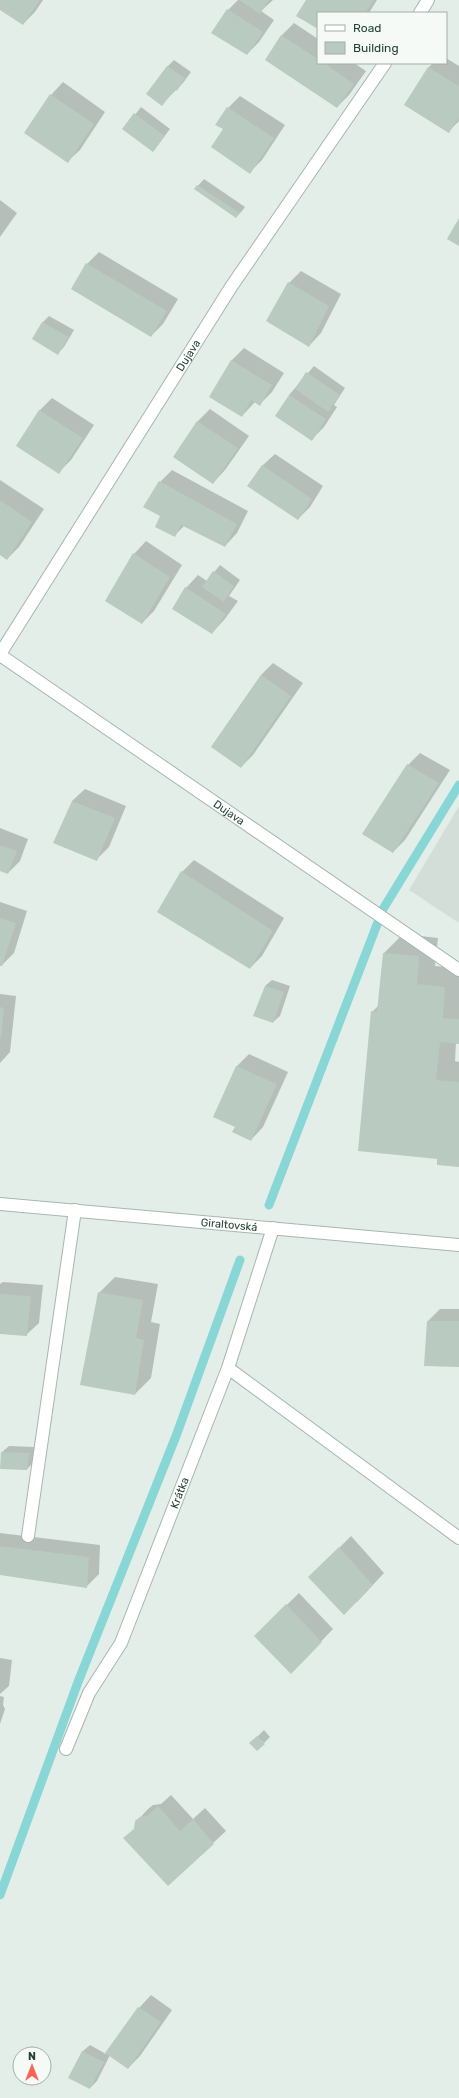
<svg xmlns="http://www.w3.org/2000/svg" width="459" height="2098" font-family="Rubik,sans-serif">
<rect width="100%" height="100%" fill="#e4eee8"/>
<!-- built -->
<path fill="#d2ded7" d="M459,806V923L409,890Z"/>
<!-- shadow -->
<g fill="#0003">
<path d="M0,0H43L35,12L23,24L0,9Z"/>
<path d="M238,0H273L261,11L274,20L259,42L247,54L228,10Z"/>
<path d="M307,0H377L369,13H318V28Z"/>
<path d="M294,23L318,39V63H354L366,71L349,95L337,107L266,60L282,35Z"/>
<path d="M446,58L459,66V121L448,132L405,104L429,67L433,63H446Z"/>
<path d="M174,60L191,72L183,83L162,104L167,67Z"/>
<path d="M63,82L105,112L80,150L67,162L25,132L51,95Z"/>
<path d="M240,96L285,125L262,160L250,172L224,129L228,108Z"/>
<path d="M141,107L170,129L153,151L124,129Z"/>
<path d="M204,179L245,207L243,210L236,217L195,189Z"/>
<path d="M0,200L17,213L0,237Z"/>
<path d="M99,252L178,299L163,324L151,336L87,264Z"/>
<path d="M301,271L341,294L321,333L309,346L289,283Z"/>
<path d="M49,316L74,330L64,347L58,353L34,339L43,322Z"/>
<path d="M244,348L284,373L272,392L260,404L255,402L242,416L210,396L232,360Z"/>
<path d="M314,366L345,388L334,405L337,407L324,427L312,439L289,395Z"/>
<path d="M52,398L94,425L71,460L59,472L17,445L40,410Z"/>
<path d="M210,409L249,436L225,470L213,483L174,456L198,421Z"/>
<path d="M275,454L323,486L310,507L298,519L262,466Z"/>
<path d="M172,470L248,511L237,533L225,546L185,525L174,536L161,515L160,482Z"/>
<path d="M0,480L44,509L19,547L7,559L0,554Z"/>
<path d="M146,541L182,565L154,611L142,623L106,601L134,554Z"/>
<path d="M220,565L240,580L229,596L238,601L224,620L212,633L186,588L198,575L207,581Z"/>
<path d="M273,663L303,683L253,755L241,767L212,746L261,675Z"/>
<path d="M420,753L450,770L405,840L393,852L408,765Z"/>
<path d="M85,789L126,806L109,847L97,859L72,801Z"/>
<path d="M0,828L28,839L20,861L8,873L0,870Z"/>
<path d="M194,860L284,918L262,956L250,968L182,872Z"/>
<path d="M0,902L27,911L14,953L2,965L0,964Z"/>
<path d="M403,934L438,938L435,966L459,968V1043L456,1042L455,1061L459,1062V1166L438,1158L372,1012L379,1005L384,953Z"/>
<path d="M272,980L290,986L280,1016L273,1022L265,986Z"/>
<path d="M0,994L16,996L10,1052L0,1063Z"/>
<path d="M249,1054L288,1072L263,1127L251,1140L236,1126L215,1117L237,1066Z"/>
<path d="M115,1277L158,1284L151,1322L160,1324L151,1378L135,1394L99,1293Z"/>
<path d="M3,1282L43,1285L39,1323L26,1335L0,1333V1284Z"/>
<path d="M440,1309H459V1366L428,1321Z"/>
<path d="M9,1446L35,1447L33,1463L27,1469L2,1452Z"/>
<path d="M0,1533L100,1545L99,1574L87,1586L0,1574Z"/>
<path d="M351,1536L384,1573L357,1602L322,1565Z"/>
<path d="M299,1593L333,1629L291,1673L255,1636Z"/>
<path d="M0,1658L12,1660L9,1686L0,1694Z"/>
<path d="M0,1696L4,1697L3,1705L5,1709L0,1724Z"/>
<path d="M264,1730L270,1737L264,1743L257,1737Z"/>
<path d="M171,1795L193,1819L205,1808L226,1831L168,1885L135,1828L136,1822L148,1809L153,1805L161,1804Z"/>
<path d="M151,1995L172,2010L140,2056L128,2068L110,2055L97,2081L90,2088L69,2077L83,2051L90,2045L106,2054L139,2008Z"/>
</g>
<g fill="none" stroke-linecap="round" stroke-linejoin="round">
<!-- stream -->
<g stroke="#88d7d6" stroke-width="9">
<path d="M269,1205L383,909L459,785"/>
<path d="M0,1895L78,1682L176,1436L240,1260"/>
</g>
</g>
<!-- building -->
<g fill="#b9cac0">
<path d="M0,0H40L23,25L0,10Z"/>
<path d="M239,0H269L260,14Z"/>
<path d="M306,0H374L365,13H318V29L296,16Z"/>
<path d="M227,9L263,32L247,55L211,33Z"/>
<path d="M281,35L318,59V63H324L354,84L337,108L265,60Z"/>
<path d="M167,66L185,78L177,91L175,89L162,106L146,94Z"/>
<path d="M428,67L459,86V117L449,133L404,105Z"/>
<path d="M50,94L94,124L68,163L24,133Z"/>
<path d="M227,107L274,138L250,174L211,147L223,129L215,125Z"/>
<path d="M134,113L165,136L153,152L122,129Z"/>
<path d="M197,185L240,213L236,218L194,189Z"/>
<path d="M459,218V246L447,239Z"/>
<path d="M86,263L167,311L151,337L71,289Z"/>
<path d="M288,282L329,306L309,347L266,321Z"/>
<path d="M42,322L69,337L58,355L32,339Z"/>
<path d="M231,360L272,385L260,406L251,400L242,417L209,397Z"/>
<path d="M306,372L340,395L328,412L295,389Z"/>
<path d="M289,395L326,419L312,441L275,416Z"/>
<path d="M39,410L83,438L59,474L16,446Z"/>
<path d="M197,421L238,448L213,484L173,457Z"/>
<path d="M262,465L312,499L298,520L247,486Z"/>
<path d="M159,481L237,524L225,547L181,525L175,537L155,527L160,516L143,507Z"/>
<path d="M0,500L32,522L7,560L0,555Z"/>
<path d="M133,553L170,577L142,624L105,601Z"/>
<path d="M213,571L234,586L224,602L202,587Z"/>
<path d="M185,587L226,614L212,634L172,609Z"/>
<path d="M261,675L291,696L241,768L211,747Z"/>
<path d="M407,764L439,783L393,853L362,834Z"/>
<path d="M72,801L115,818L97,861L53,843Z"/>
<path d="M0,845L17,851L8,874L0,871Z"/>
<path d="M181,871L273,931L250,969L157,912Z"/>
<path d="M0,918L16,923L2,966H0Z"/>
<path d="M383,953L419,956L417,984L445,987L443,1018L459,1019V1044L440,1042L436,1080L459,1082V1167L437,1165V1159L358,1151L371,1011L377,1012Z"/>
<path d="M265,986L284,992L273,1023L253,1016Z"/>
<path d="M0,1007L4,1008L1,1038L0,1037Z"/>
<path d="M236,1066L277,1084L251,1141L232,1132L235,1127L213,1117Z"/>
<path d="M98,1292L143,1300L136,1338L144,1340L135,1395L80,1385Z"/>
<path d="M0,1294L31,1296L27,1336L0,1334Z"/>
<path d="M427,1321H459V1367L424,1366Z"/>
<path d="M1,1452L29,1453L27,1470L0,1469Z"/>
<path d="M0,1546L89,1557L87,1588L0,1575Z"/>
<path d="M339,1547L373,1585L344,1615L308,1577Z"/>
<path d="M286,1604L322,1642L291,1674L254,1636Z"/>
<path d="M257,1736L265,1744L257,1751L249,1743Z"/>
<path d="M158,1806L180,1831L193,1819L214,1844L168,1886L123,1838L134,1829L135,1821L140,1817L147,1816Z"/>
<path d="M138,2007L161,2022L128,2069L105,2053Z"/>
<path d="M82,2051L104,2062L90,2089L68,2078Z"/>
</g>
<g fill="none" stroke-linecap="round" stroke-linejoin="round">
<defs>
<path id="service" d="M28,1536L75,1210"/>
<g id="minor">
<path d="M420,13L428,0"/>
<path id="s1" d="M0,654L231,287L385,63"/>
<path id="s2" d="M0,655L459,970"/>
<path d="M228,1368L459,1538"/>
<path id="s3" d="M66,1749L89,1693L121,1643L228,1368L273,1228"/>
</g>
<g id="tertiary">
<path id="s4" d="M0,1204L459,1245"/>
</g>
</defs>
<!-- service casing -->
<use href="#service" stroke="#a6b7ae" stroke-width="14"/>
<!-- minor casing -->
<use href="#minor" stroke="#a6b7ae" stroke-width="14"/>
<!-- tertiary casing -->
<use href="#tertiary" stroke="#a6b7ae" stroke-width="14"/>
<!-- service -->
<use href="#service" stroke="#fff" stroke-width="12"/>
<!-- minor -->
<use href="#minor" stroke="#fff" stroke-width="12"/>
<!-- tertiary -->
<use href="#tertiary" stroke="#fff" stroke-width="12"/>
</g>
<g text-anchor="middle" stroke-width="3" stroke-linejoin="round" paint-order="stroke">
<!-- street labels -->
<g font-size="11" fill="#224234" stroke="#f5faf7">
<text dy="4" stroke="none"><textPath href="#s1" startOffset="353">Dujava</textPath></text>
<text dy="4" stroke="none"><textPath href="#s2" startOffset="278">Dujava</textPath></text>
<text dy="4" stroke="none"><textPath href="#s4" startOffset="230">Giraltovská</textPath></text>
<text dy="4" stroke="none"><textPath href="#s3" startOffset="281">Krátka</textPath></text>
</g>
</g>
<!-- legend -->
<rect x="317" y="12" width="130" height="52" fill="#f5faf7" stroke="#a1b0a9"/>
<rect x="325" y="25" width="20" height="6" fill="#ffffff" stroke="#a1b0a9"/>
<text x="353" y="32" font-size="12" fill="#224234">Road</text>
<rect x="325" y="42" width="20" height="12" fill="#b9cac0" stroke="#a1b0a9"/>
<text x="353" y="52" font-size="12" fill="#224234">Building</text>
<!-- north arrow -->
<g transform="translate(32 2066)"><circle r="19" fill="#f5faf7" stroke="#a1b0a9"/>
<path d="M0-3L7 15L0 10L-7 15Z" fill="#fc6355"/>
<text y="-6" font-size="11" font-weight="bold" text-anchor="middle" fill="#224234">N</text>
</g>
</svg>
